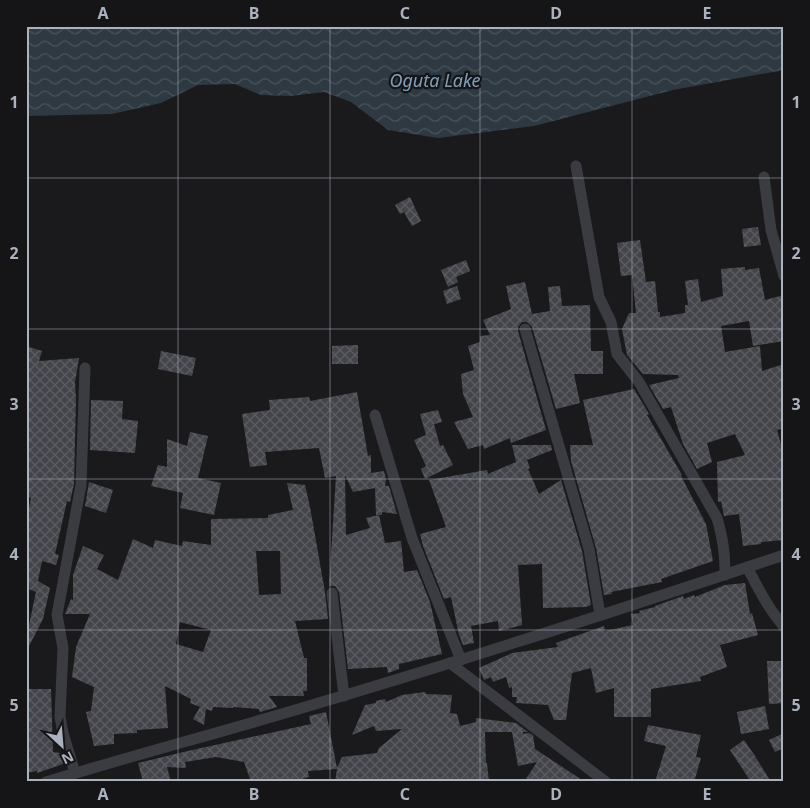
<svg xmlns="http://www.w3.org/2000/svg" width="810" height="808" font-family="'Noto Sans',sans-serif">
<defs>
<pattern id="water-waves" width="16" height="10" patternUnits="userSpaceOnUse" patternTransform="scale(1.25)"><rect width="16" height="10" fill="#2e3942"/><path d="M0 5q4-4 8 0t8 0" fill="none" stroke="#4a535b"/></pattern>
<pattern id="building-cross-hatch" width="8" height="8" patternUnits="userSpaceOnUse" patternTransform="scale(1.25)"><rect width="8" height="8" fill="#44454a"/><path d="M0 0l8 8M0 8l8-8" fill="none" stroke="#5c5d62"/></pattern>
</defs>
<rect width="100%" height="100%" fill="#1a1a1c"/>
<!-- water -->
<path fill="url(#water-waves)" d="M26,26H784V70L673,90L534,126L438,138L388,130L351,102L324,92L290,96L261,95L235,84L198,85L161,103L112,114L26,116Z"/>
<!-- building -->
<g fill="url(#building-cross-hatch)" fill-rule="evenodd">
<path d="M410,197L421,221L412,226L404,212L400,214L395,205Z"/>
<path d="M758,227L761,245L744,247L742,229Z"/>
<path d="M640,240L646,282L655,281L658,312H660V317L685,313V305H688L685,281L698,279L701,302L723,296L721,269L745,267V270L759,268L765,300L784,295V341L753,346L749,321L721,326L725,352L760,346L762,371L784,364V428L777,430L784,455V540L761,542V544L743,546L739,514L724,516L721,501L718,502L717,462L745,455L735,434L707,443L712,462L697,469L683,444L671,407L663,409L649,385L679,378L678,375L643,374L627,355L622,329L629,313H636L632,275L621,276L617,243Z"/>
<path d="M466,260L470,271L456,277L458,282L448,287L441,270Z"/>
<path d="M525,282L532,314L550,311L548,287L560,286L562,306L590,305L591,351H603V374H574L580,403L556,409L532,327L527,322H522L518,327V331L546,430L511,443L510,438L484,449L483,445L468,449L454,422L473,417L463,394L461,374L474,370L468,346L480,342V336L490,335L483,320L511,309L506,286Z"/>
<path d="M457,286L461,299L447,304L443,291Z"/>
<path d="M358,345V364H332V346Z"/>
<path d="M26,346L42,351L39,361L79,358L75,382L76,399L74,484L70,502L67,501L55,554L59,555L56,565L42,561L38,581L50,588L43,619L28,648L26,647V639L36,592L26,588V521L31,498L26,497Z"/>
<path d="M161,351L196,358L192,376L158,369Z"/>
<path d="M634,389L649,414L647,415L682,475L681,476L706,524L713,561L661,579L662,582L611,592L612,594L604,595L596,548L571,461L570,445H593L583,400Z"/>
<path d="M357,392L368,456L371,455V473L384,471L386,479L385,486H389L397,514L382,512V515H376L375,488L353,492L345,475L346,535L370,528L366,518L379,515L385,543L401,541L404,572L417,570L430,602L442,654L399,664V669L388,673L387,667L348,669L339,592L335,586H329L336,476L325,478L319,448L265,452L267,465L250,467L242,414L270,410L269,400L309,397L310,401Z"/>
<path d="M91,400L123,401L122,419L138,421L135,453L90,450Z"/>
<path d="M438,410L442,422L434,424L440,446L443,445L453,465L425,479L421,469L426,466L414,440L426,435L420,414Z"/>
<path d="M190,432L208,436L198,478L221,483L214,515L180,508L183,493L151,486L158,465L167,467V439L187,446Z"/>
<path d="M512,445H551L552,450L527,460L530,468L528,469L539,494L561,480L582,551L591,605L586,607L543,608L542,564L518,565L522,625L499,631L498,621L471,626L474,643L463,645L459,635L451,597L444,599L423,546L420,534L446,527L429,480L487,470L488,474L516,462Z"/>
<path d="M89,482L113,490L106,513L85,506Z"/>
<path d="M287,483L305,485L310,507L325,592L328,619L295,621L304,658H307V691H303L304,696H269L277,707L260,712L259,709L233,707V708L213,707L212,711L206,709L204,725L193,719L200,707L190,703L191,699L165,686L168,728L137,730V733L114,734V744L94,746L86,712L91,711L94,687L72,677L76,647L90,614H65L71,599L73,600V575L83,546L104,555L97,569L118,580L133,539L153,548L155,540L182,546L183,541L211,545V519L268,518V515L293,510ZM256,551H280L281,594L259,595ZM180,622L211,630L203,652L176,644Z"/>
<path d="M745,583L750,614L752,613L758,635L720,645L727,667L700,677L701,681L651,689V717H614V688L596,693L591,668L572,673L566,720H554L548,705L516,703L517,697H512V687L509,688L506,677L493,682L491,677L484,680L479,668L512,653L558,647L556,643L604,626L605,631L633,625L631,614L640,613L639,611L655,607V606L683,596L684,599L694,595L695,597L725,585Z"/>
<path d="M767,661H784V703L769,704Z"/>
<path d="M26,689H51L53,752L60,753L63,764L37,773V771L26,773Z"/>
<path d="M425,692L426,694L452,695L450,713L457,714L460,726L476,722V718L516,723L528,732H523V734L529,733L533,735L535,749L585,782H524L537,762L518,766L512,732H485L486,763H487L489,782H335L337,769L308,771L309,777L292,782H251L244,762L216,757L185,762L186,768L167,767L171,782H143L138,763L188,751L311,724L309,716L326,712L337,768L342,757L377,753L379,748L402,729L376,731L374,726L352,735L365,705L376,703V701L385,699L386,702L402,695Z"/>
<path d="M765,706L769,729L741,734L737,712Z"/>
<path d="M648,725L701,735L696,757L701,758L694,782H655L666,746L644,741Z"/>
<path d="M784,733V748L775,752L769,740Z"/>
<path d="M744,740L755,756L771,782H751L730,750Z"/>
</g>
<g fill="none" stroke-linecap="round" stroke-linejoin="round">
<!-- minor -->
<g stroke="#3a3c42" stroke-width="11">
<path d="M576,166L599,297L611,322L617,354L639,382L717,518C723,539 725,553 725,575"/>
<path d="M764,177L771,230L784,276"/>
<path d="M525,329L589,549L600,615"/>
<path d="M375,415L412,538L461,660"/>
<path d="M747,567C758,588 768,608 784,627"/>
<path d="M332,593L344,696"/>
<path d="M450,663L606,782"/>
<path d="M75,773L63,733L60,717L63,648L57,615L81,485L85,368"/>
<path d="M46,782C137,754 230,730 322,702C477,656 631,606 784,555"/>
</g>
</g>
<!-- grid -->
<path fill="none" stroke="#abb1bd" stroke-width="1" stroke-opacity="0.55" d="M178,26V782M330,26V782M480,26V782M632,26V782M26,178H784M26,329H784M26,479H784M26,630H784"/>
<g text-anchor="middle" stroke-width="4.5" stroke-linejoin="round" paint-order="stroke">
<!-- water labels -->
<g font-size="18" font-style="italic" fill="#819fba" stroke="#151518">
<text x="435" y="87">Oguta Lake</text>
</g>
</g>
<!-- border -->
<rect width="810" height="808" fill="none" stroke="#151518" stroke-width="55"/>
<!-- north arrow -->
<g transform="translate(62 746) rotate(154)" stroke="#151518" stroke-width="4" paint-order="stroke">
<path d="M0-4L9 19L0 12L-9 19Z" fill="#abb1bd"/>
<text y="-8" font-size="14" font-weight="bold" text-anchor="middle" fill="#abb1bd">N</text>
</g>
<rect x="28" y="28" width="754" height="752" fill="none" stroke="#abb1bd" stroke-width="2"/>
<g font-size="16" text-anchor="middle" font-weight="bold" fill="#abb1bd">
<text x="103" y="19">A</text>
<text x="254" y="19">B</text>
<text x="405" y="19">C</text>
<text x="556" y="19">D</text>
<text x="707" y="19">E</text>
<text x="14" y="108">1</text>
<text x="796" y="108">1</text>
<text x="14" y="259">2</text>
<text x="796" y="259">2</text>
<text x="14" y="410">3</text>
<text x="796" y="410">3</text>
<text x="14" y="560">4</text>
<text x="796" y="560">4</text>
<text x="14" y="711">5</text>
<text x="796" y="711">5</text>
<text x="103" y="800">A</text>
<text x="254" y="800">B</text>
<text x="405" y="800">C</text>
<text x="556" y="800">D</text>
<text x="707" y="800">E</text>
</g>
</svg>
